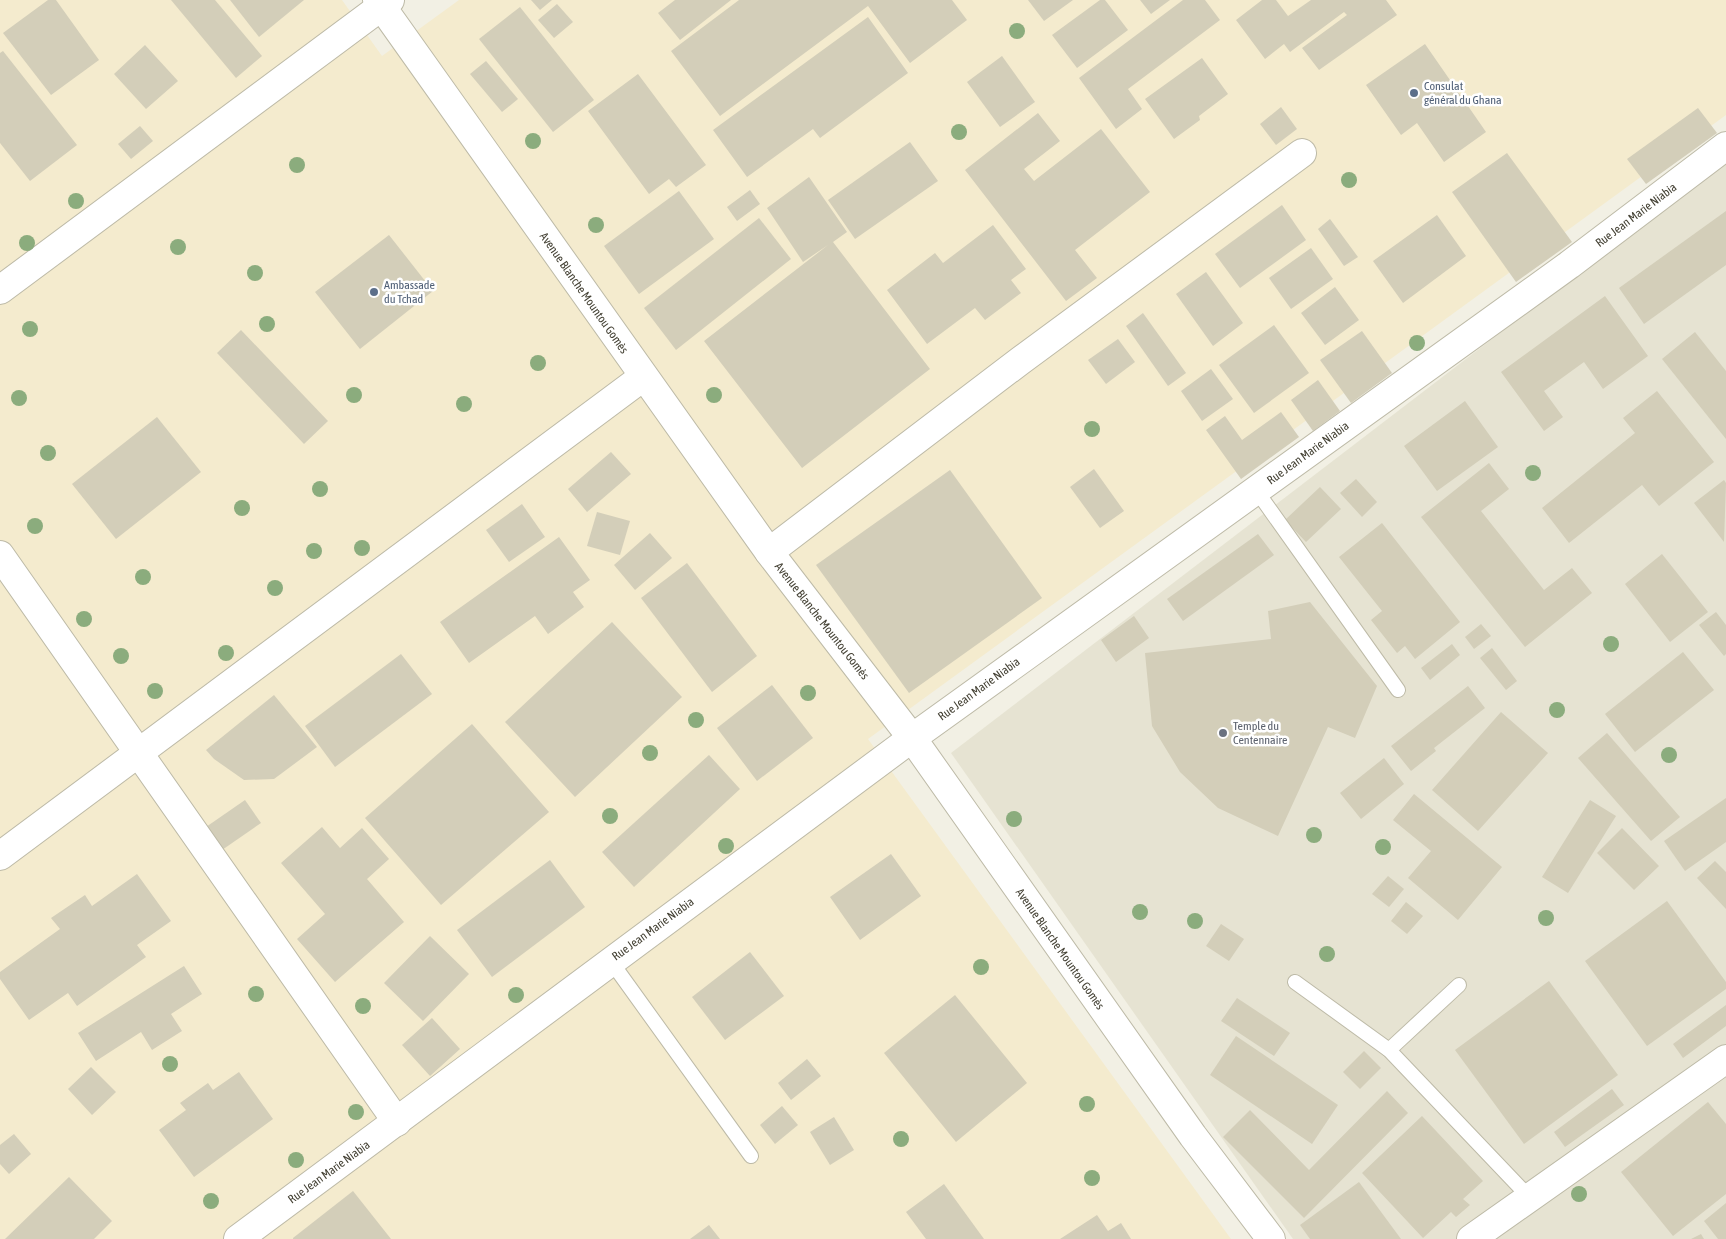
<svg xmlns="http://www.w3.org/2000/svg" width="1726" height="1239" font-family="'Asap Condensed',sans-serif">
<rect width="100%" height="100%" fill="#f2f0e4"/>
<!-- residential -->
<path fill="#e6e3d2" d="M1726,160V1239H1293L951,753Z"/>
<!-- commercial -->
<path fill="#f4ebce" d="M0,0H342L382,56L459,0H1726V115L868,739L1231,1239H0Z"/>
<!-- building -->
<g fill="#d3ceb9">
<path d="M48,0H56L99,60L51,95L3,33Z"/>
<path d="M171,0H215L262,56L236,78Z"/>
<path d="M230,0H304L259,37Z"/>
<path d="M531,0H552L540,10Z"/>
<path d="M675,0H731L680,40L658,13Z"/>
<path d="M739,0H952L967,20L910,63L868,6L720,116L671,51Z"/>
<path d="M1028,0H1073L1044,21Z"/>
<path d="M1100,0H1105L1128,30L1077,68L1052,35Z"/>
<path d="M1140,0H1170L1151,14Z"/>
<path d="M1183,0H1205L1220,20L1128,89L1142,109L1116,129L1079,78Z"/>
<path d="M1262,0H1276L1288,16L1311,0H1386L1397,15L1319,70L1302,48L1347,15L1344,12L1290,52L1284,44L1265,59L1236,20Z"/>
<path d="M557,4L573,22L554,38L538,20Z"/>
<path d="M520,7L594,100L553,132L479,39Z"/>
<path d="M868,17L908,73L820,138L813,129L747,177L713,130Z"/>
<path d="M1425,44L1486,132L1444,162L1417,123L1401,135L1366,85Z"/>
<path d="M145,45L178,81L146,109L114,74Z"/>
<path d="M3,51L77,145L30,181L0,143V53Z"/>
<path d="M1002,56L1035,102L1000,127L967,82Z"/>
<path d="M1202,58L1228,94L1199,116L1200,120L1174,139L1145,99Z"/>
<path d="M486,61L518,99L502,112L470,74Z"/>
<path d="M638,74L706,165L676,187L669,179L649,194L588,111Z"/>
<path d="M1281,107L1297,129L1276,145L1260,124Z"/>
<path d="M1698,108L1717,133L1646,184L1627,159Z"/>
<path d="M1038,113L1060,141L1024,169L1034,181L1101,129L1150,192L1075,250L1097,278L1066,301L965,170Z"/>
<path d="M140,126L153,141L131,159L118,144Z"/>
<path d="M910,142L938,181L855,239L828,200Z"/>
<path d="M1507,153L1572,242L1516,282L1452,192Z"/>
<path d="M809,177L847,232L833,242L930,369L802,468L704,341L828,245L803,262L767,208Z"/>
<path d="M750,190L760,204L737,221L727,207Z"/>
<path d="M679,191L714,239L639,294L604,246Z"/>
<path d="M1282,205L1306,240L1240,288L1215,254Z"/>
<path d="M1726,211V265L1644,324L1619,288Z"/>
<path d="M1437,215L1466,256L1403,303L1373,261Z"/>
<path d="M759,218L791,259L676,350L644,308Z"/>
<path d="M1330,219L1358,257L1344,266L1318,229Z"/>
<path d="M993,225L1026,269L1011,280L1021,293L985,320L975,308L927,344L887,290L935,253L943,263Z"/>
<path d="M389,235L433,291L360,349L315,292Z"/>
<path d="M1311,248L1333,279L1291,309L1269,278Z"/>
<path d="M1206,272L1243,323L1213,346L1176,294Z"/>
<path d="M1335,287L1359,320L1325,345L1301,313Z"/>
<path d="M1605,296L1648,356L1603,389L1584,362L1544,391L1563,417L1544,431L1501,372Z"/>
<path d="M1143,313L1186,373L1168,386L1126,326Z"/>
<path d="M1274,325L1309,373L1254,413L1219,365Z"/>
<path d="M241,330L328,421L304,444L217,353Z"/>
<path d="M1362,331L1392,373L1351,403L1320,360Z"/>
<path d="M1695,332L1726,371V439L1662,359Z"/>
<path d="M1118,339L1135,362L1106,384L1088,360Z"/>
<path d="M1211,369L1233,399L1202,421L1181,391Z"/>
<path d="M1318,380L1340,411L1313,431L1291,400Z"/>
<path d="M1657,391L1714,462L1659,506L1642,485L1569,543L1542,508L1635,433L1623,418Z"/>
<path d="M1465,401L1498,447L1437,491L1404,446Z"/>
<path d="M1281,412L1299,437L1241,479L1206,430L1225,416L1242,440Z"/>
<path d="M157,417L201,472L116,539L72,484Z"/>
<path d="M611,452L631,474L587,512L568,489Z"/>
<path d="M1489,463L1509,489L1481,511L1544,590L1572,568L1592,593L1525,647L1421,517Z"/>
<path d="M1094,469L1124,511L1100,528L1070,487Z"/>
<path d="M950,470L1042,598L909,693L816,565Z"/>
<path d="M1356,479L1377,502L1362,517L1340,493Z"/>
<path d="M1724,480L1726,483L1724,542L1694,503Z"/>
<path d="M1320,487L1341,509L1306,542L1285,520Z"/>
<path d="M522,504L545,537L509,562L486,530Z"/>
<path d="M597,512L630,521L620,555L587,546Z"/>
<path d="M1382,523L1460,622L1415,659L1405,646L1397,653L1371,620L1382,611L1339,557Z"/>
<path d="M650,533L672,558L635,590L614,565Z"/>
<path d="M1258,534L1274,555L1183,621L1167,599Z"/>
<path d="M559,537L590,580L573,592L584,607L548,634L535,616L469,663L440,622Z"/>
<path d="M1662,554L1708,612L1670,642L1625,584Z"/>
<path d="M687,563L757,656L712,692L641,598Z"/>
<path d="M1310,602L1377,686L1355,738L1328,727L1278,836L1218,808L1180,772L1152,726L1145,653L1271,639L1268,611Z"/>
<path d="M1716,612L1726,625V654L1724,656L1699,625Z"/>
<path d="M1134,616L1149,638L1116,662L1101,640Z"/>
<path d="M612,622L682,697L575,797L505,722Z"/>
<path d="M1481,624L1491,636L1474,649L1465,637Z"/>
<path d="M1452,644L1460,655L1430,680L1421,668Z"/>
<path d="M1492,648L1517,681L1506,690L1480,658Z"/>
<path d="M1683,652L1714,690L1635,752L1605,714Z"/>
<path d="M401,654L432,694L335,767L305,726Z"/>
<path d="M772,685L813,738L757,781L717,728Z"/>
<path d="M1468,686L1485,708L1434,748L1436,751L1411,771L1391,746Z"/>
<path d="M274,695L317,747L274,779L244,780L214,759L206,750Z"/>
<path d="M1501,712L1548,753L1478,831L1432,790Z"/>
<path d="M472,724L549,812L441,905L365,818Z"/>
<path d="M1607,733L1680,817L1651,841L1578,758Z"/>
<path d="M709,755L740,789L634,887L602,852Z"/>
<path d="M1384,758L1404,784L1361,819L1340,793Z"/>
<path d="M1414,794L1502,867L1458,920L1408,878L1431,851L1393,820Z"/>
<path d="M1726,798V842L1685,871L1664,841Z"/>
<path d="M245,800L261,823L222,850L206,827Z"/>
<path d="M1590,800L1616,816L1568,893L1542,877Z"/>
<path d="M322,827L340,848L362,828L389,859L367,879L404,922L335,982L297,939L325,914L281,863Z"/>
<path d="M1622,828L1659,866L1634,890L1597,853Z"/>
<path d="M891,854L921,896L860,940L830,897Z"/>
<path d="M550,860L585,907L492,977L457,930Z"/>
<path d="M1715,861L1726,872V909L1697,878Z"/>
<path d="M137,874L171,921L137,945L146,957L77,1006L68,993L29,1020L0,979V972L60,929L51,918L85,895L92,906Z"/>
<path d="M1388,876L1404,889L1389,907L1372,894Z"/>
<path d="M1667,901L1726,982V989L1647,1046L1585,961Z"/>
<path d="M1406,902L1423,916L1407,934L1391,921Z"/>
<path d="M1221,924L1244,939L1229,961L1206,946Z"/>
<path d="M430,936L469,974L423,1021L384,983Z"/>
<path d="M750,952L784,996L725,1040L692,997Z"/>
<path d="M184,966L202,994L171,1014L182,1031L152,1050L141,1032L96,1061L78,1033Z"/>
<path d="M1549,981L1618,1075L1524,1144L1455,1050Z"/>
<path d="M955,995L1027,1083L956,1142L884,1053Z"/>
<path d="M1237,998L1290,1033L1274,1056L1221,1021Z"/>
<path d="M1726,1005V1026L1683,1058L1673,1044Z"/>
<path d="M432,1018L460,1049L430,1076L402,1045Z"/>
<path d="M1236,1036L1338,1105L1312,1144L1210,1075Z"/>
<path d="M1364,1051L1381,1068L1360,1089L1343,1072Z"/>
<path d="M807,1059L821,1076L791,1100L778,1083Z"/>
<path d="M91,1067L116,1092L92,1115L68,1089Z"/>
<path d="M239,1072L273,1119L194,1177L159,1130L186,1110L180,1103L208,1083L213,1090Z"/>
<path d="M1612,1089L1624,1105L1565,1147L1554,1132Z"/>
<path d="M1387,1091L1408,1113L1304,1218L1223,1137L1250,1110L1309,1170Z"/>
<path d="M1708,1102L1726,1124V1194L1673,1236L1621,1172Z"/>
<path d="M782,1106L798,1125L775,1144L760,1125Z"/>
<path d="M1422,1116L1483,1181L1463,1199L1470,1205L1456,1217L1451,1212L1423,1238L1362,1173Z"/>
<path d="M834,1117L854,1150L830,1165L810,1132Z"/>
<path d="M14,1134L31,1154L9,1174L0,1164V1145Z"/>
<path d="M69,1177L112,1221L94,1239H5Z"/>
<path d="M1359,1182L1401,1239H1310L1300,1225Z"/>
<path d="M944,1184L984,1239H926L906,1212Z"/>
<path d="M353,1191L391,1239H293V1238Z"/>
<path d="M1726,1203V1239H1718L1704,1221Z"/>
<path d="M1097,1215L1108,1231L1121,1223L1131,1239H1060Z"/>
<path d="M709,1225L720,1239H690Z"/>
<path d="M1701,1234L1704,1239H1691Z"/>
</g>
<g fill="none" stroke-linecap="round" stroke-linejoin="round">
<defs>
<g id="service">
<path d="M1256,490L1398,690"/>
<path d="M610,960L751,1156"/>
<path d="M1295,982L1389,1050L1530,1198"/>
<path d="M1389,1050L1459,985"/>
</g>
<g id="minor">
<path d="M0,290L390,0"/>
<path d="M769,552L1020,361L1302,153"/>
<path d="M0,555L397,1122"/>
<path d="M0,856L643,377"/>
<path d="M238,1239L912,738L1569,265L1726,146"/>
<path d="M1471,1239L1726,1059"/>
</g>
<path id="tertiary" d="M377,0L769,552L912,738L1193,1136L1271,1239"/>
</defs>
<!-- service casing -->
<use href="#service" stroke="#bdbaa7" stroke-width="16"/>
<!-- minor casing -->
<use href="#minor" stroke="#bdbaa7" stroke-width="30"/>
<!-- tertiary casing -->
<use href="#tertiary" stroke="#bdbaa7" stroke-width="30"/>
<!-- service -->
<use href="#service" stroke="#fff" stroke-width="14"/>
<!-- minor -->
<use href="#minor" stroke="#fff" stroke-width="28"/>
<!-- tertiary -->
<use href="#tertiary" stroke="#fff" stroke-width="28"/>
</g>
<!-- trees -->
<g fill="#8bac7d">
<circle cx="1017" cy="31" r="8"/>
<circle cx="959" cy="132" r="8"/>
<circle cx="533" cy="141" r="8"/>
<circle cx="297" cy="165" r="8"/>
<circle cx="1349" cy="180" r="8"/>
<circle cx="76" cy="201" r="8"/>
<circle cx="596" cy="225" r="8"/>
<circle cx="27" cy="243" r="8"/>
<circle cx="178" cy="247" r="8"/>
<circle cx="255" cy="273" r="8"/>
<circle cx="267" cy="324" r="8"/>
<circle cx="30" cy="329" r="8"/>
<circle cx="1417" cy="343" r="8"/>
<circle cx="538" cy="363" r="8"/>
<circle cx="354" cy="395" r="8"/>
<circle cx="714" cy="395" r="8"/>
<circle cx="19" cy="398" r="8"/>
<circle cx="464" cy="404" r="8"/>
<circle cx="1092" cy="429" r="8"/>
<circle cx="48" cy="453" r="8"/>
<circle cx="1533" cy="473" r="8"/>
<circle cx="320" cy="489" r="8"/>
<circle cx="242" cy="508" r="8"/>
<circle cx="35" cy="526" r="8"/>
<circle cx="362" cy="548" r="8"/>
<circle cx="314" cy="551" r="8"/>
<circle cx="143" cy="577" r="8"/>
<circle cx="275" cy="588" r="8"/>
<circle cx="84" cy="619" r="8"/>
<circle cx="1611" cy="644" r="8"/>
<circle cx="226" cy="653" r="8"/>
<circle cx="121" cy="656" r="8"/>
<circle cx="155" cy="691" r="8"/>
<circle cx="808" cy="693" r="8"/>
<circle cx="1557" cy="710" r="8"/>
<circle cx="696" cy="720" r="8"/>
<circle cx="650" cy="753" r="8"/>
<circle cx="1669" cy="755" r="8"/>
<circle cx="610" cy="816" r="8"/>
<circle cx="1014" cy="819" r="8"/>
<circle cx="1314" cy="835" r="8"/>
<circle cx="726" cy="846" r="8"/>
<circle cx="1383" cy="847" r="8"/>
<circle cx="1140" cy="912" r="8"/>
<circle cx="1546" cy="918" r="8"/>
<circle cx="1195" cy="921" r="8"/>
<circle cx="1327" cy="954" r="8"/>
<circle cx="981" cy="967" r="8"/>
<circle cx="256" cy="994" r="8"/>
<circle cx="516" cy="995" r="8"/>
<circle cx="363" cy="1006" r="8"/>
<circle cx="170" cy="1064" r="8"/>
<circle cx="1087" cy="1104" r="8"/>
<circle cx="356" cy="1112" r="8"/>
<circle cx="901" cy="1139" r="8"/>
<circle cx="296" cy="1160" r="8"/>
<circle cx="1092" cy="1178" r="8"/>
<circle cx="1579" cy="1194" r="8"/>
<circle cx="211" cy="1201" r="8"/>
</g>
<!-- markers -->
<g fill="#5c6f8a" stroke="#fff" stroke-width="2">
<circle cx="1414" cy="93" r="5"/>
<circle cx="374" cy="292" r="5"/>
</g>
<circle fill="#6b7280" stroke="#fff" stroke-width="2" cx="1223" cy="733" r="5"/>
<g text-anchor="middle" stroke-width="5" stroke-linejoin="round" paint-order="stroke">
<!-- service labels -->
<g font-size="12" fill="#4e5e75" stroke="#fff" text-anchor="start">
<text x="1424" y="90">Consulat<tspan x="1424" dy="14">général du Ghana</tspan></text>
<text x="384" y="289">Ambassade<tspan x="384" dy="14">du Tchad</tspan></text>
</g>
<!-- street labels -->
<g font-size="12" fill="#444134" stroke="#fff">
<text transform="translate(1636 215) rotate(-37)" y="4">Rue Jean Marie Niabia</text>
<text transform="translate(584 293) rotate(55)" y="4">Avenue Blanche Mountou Gomès</text>
<text transform="translate(1308 453) rotate(-36)" y="4">Rue Jean Marie Niabia</text>
<text transform="translate(822 621) rotate(52)" y="4">Avenue Blanche Mountou Gomès</text>
<text transform="translate(979 689) rotate(-36)" y="4">Rue Jean Marie Niabia</text>
<text transform="translate(653 929) rotate(-36)" y="4">Rue Jean Marie Niabia</text>
<text transform="translate(1060 949) rotate(55)" y="4">Avenue Blanche Mountou Gomès</text>
<text transform="translate(329 1172) rotate(-36)" y="4">Rue Jean Marie Niabia</text>
</g>
<!-- worship labels -->
<g font-size="12" fill="#5b616d" stroke="#fff" text-anchor="start">
<text x="1233" y="730">Temple du<tspan x="1233" dy="14">Centennaire</tspan></text>
</g>
</g>
</svg>
